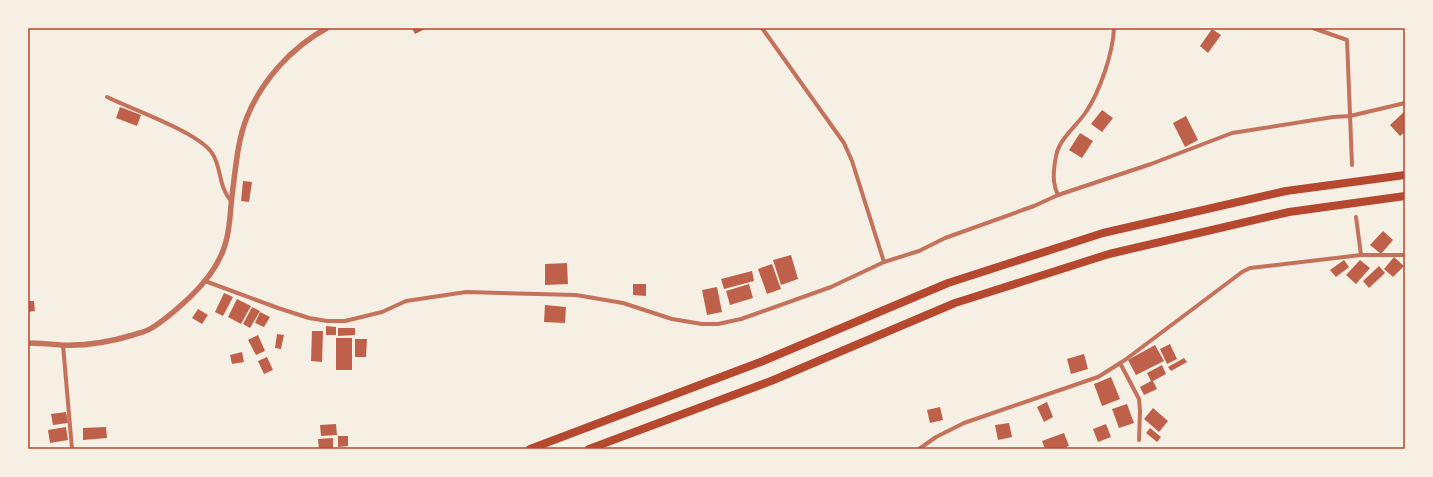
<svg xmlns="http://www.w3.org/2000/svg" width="1433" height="477" font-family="Signika,sans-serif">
<rect width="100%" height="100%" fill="#f6efe4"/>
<!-- building -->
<g fill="#bf614a">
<path d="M412,28H427L415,34Z"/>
<path d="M1212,29L1221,35L1208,53L1200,46Z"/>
<path d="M120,107L141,115L137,126L116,118Z"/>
<path d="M1102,110L1113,118L1102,132L1091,124Z"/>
<path d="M1405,111V132L1400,136L1390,125Z"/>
<path d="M1186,116L1198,140L1185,147L1173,123Z"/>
<path d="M1080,133L1093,141L1082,158L1069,150Z"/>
<path d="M243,181L252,182L249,202L241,201Z"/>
<path d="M1383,231L1393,240L1381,254L1370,245Z"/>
<path d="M791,255L798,279L781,285L773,260Z"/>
<path d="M1394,257L1404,266L1393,277L1384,269Z"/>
<path d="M1344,260L1349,267L1336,277L1330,270Z"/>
<path d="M1360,260L1370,268L1356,284L1346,275Z"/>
<path d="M567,263L568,284L545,285V264Z"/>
<path d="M772,264L781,289L767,294L758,269Z"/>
<path d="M1379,266L1385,273L1369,288L1363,281Z"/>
<path d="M752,271L754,281L724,289L721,279Z"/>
<path d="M633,284H646V296L633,295Z"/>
<path d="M749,284L753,298L730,305L726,291Z"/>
<path d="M717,287L722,312L707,315L702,290Z"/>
<path d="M224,293L233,297L223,316L215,312Z"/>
<path d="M237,299L251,306L241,324L228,317Z"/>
<path d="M28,301H34L35,311L28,312Z"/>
<path d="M545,305L566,307L565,323L544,322Z"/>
<path d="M252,307L260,311L250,328L243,324Z"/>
<path d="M198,309L208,315L202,324L192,318Z"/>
<path d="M260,312L270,317L264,327L255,323Z"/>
<path d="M326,326L336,327V335H326Z"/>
<path d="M338,328H355V335L338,336Z"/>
<path d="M312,331H323L322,362L311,361Z"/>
<path d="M277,334L284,335L281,349L275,348Z"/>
<path d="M258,335L265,351L256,355L248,340Z"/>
<rect x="336" y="338" width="16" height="32"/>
<path d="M355,339H367L366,357H355Z"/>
<path d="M1170,344L1177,359L1167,364L1160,349Z"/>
<path d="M1155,345L1164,361L1136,375L1128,360Z"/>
<path d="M242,352L244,362L232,364L230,355Z"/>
<path d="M1084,354L1088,369L1071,374L1067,359Z"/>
<path d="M267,357L273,370L264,374L258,361Z"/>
<path d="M1184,358L1187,362L1171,371L1168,367Z"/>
<path d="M1162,365L1166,374L1153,381L1157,389L1144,395L1140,387L1151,381L1147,373Z"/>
<path d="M1111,377L1120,399L1102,406L1094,384Z"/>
<path d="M1047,402L1053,417L1044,422L1037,407Z"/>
<path d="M1127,404L1134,423L1119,428L1112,409Z"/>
<path d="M940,407L943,420L930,423L927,410Z"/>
<path d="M1153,408L1168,421L1159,432L1144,419Z"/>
<path d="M66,412L68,423L53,425L51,414Z"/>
<path d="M1009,423L1012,437L998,440L995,425Z"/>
<path d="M336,424L337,435L321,436L320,425Z"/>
<path d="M1106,424L1111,437L1098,442L1093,429Z"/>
<path d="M66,427L68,440L50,443L48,430Z"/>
<path d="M106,427L107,438L83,440V428Z"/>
<path d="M1150,428L1161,437L1157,442L1146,433Z"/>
<path d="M1064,433L1069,446L1061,449H1045L1042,441Z"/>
<path d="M338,436H348V446L338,447Z"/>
<path d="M333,438V449H319L318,439Z"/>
</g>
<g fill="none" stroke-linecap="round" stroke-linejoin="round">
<!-- minor -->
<g stroke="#c5725c" stroke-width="4">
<path d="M762,28L844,143L852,161L884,262"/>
<path d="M1313,28L1347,40L1352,165"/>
<path d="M107,97C131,109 198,132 212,153C222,168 218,186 231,201"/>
<path d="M1058,195L1151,164L1232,133L1333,117L1350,116L1405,103"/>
<path d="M1356,217L1361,255"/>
<path d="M205,281L278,308L309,318L327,321H345L382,312L406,301L466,292L576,295L623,303L672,319L702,324H718L741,319L831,287L884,262L919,251L945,238L1034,206L1058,195C1057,192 1055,189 1055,186C1052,178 1055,155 1059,147C1065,134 1078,124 1086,112C1100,91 1113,53 1114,28"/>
<path d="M63,345L72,449"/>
<path d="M1120,363L1139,399L1140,411L1139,440"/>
<path d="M919,449L936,437L964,423L1098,377L1125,360L1242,272L1250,268L1361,255H1405"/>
</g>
<!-- tertiary -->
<path stroke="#c5725c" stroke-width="5.5" d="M28,343C39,343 50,344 61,345C85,346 110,342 133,335C138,333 145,332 150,329C164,321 176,310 188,299C204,284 219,265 225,245C231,227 230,206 233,188C236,165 238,139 247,117C262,80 292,47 327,28"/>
<!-- motorway -->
<g stroke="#b5482f" stroke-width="8">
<path d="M530,449L763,361L948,283L1103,233L1286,191L1405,175"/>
<path d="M589,449L771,381L955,303L1109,254L1289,212L1405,196"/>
</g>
</g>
<!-- border -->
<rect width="1433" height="477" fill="none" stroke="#f6efe4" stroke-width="58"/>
<rect x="29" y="29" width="1375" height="419" fill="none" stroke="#b5482f" stroke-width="1.5"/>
</svg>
